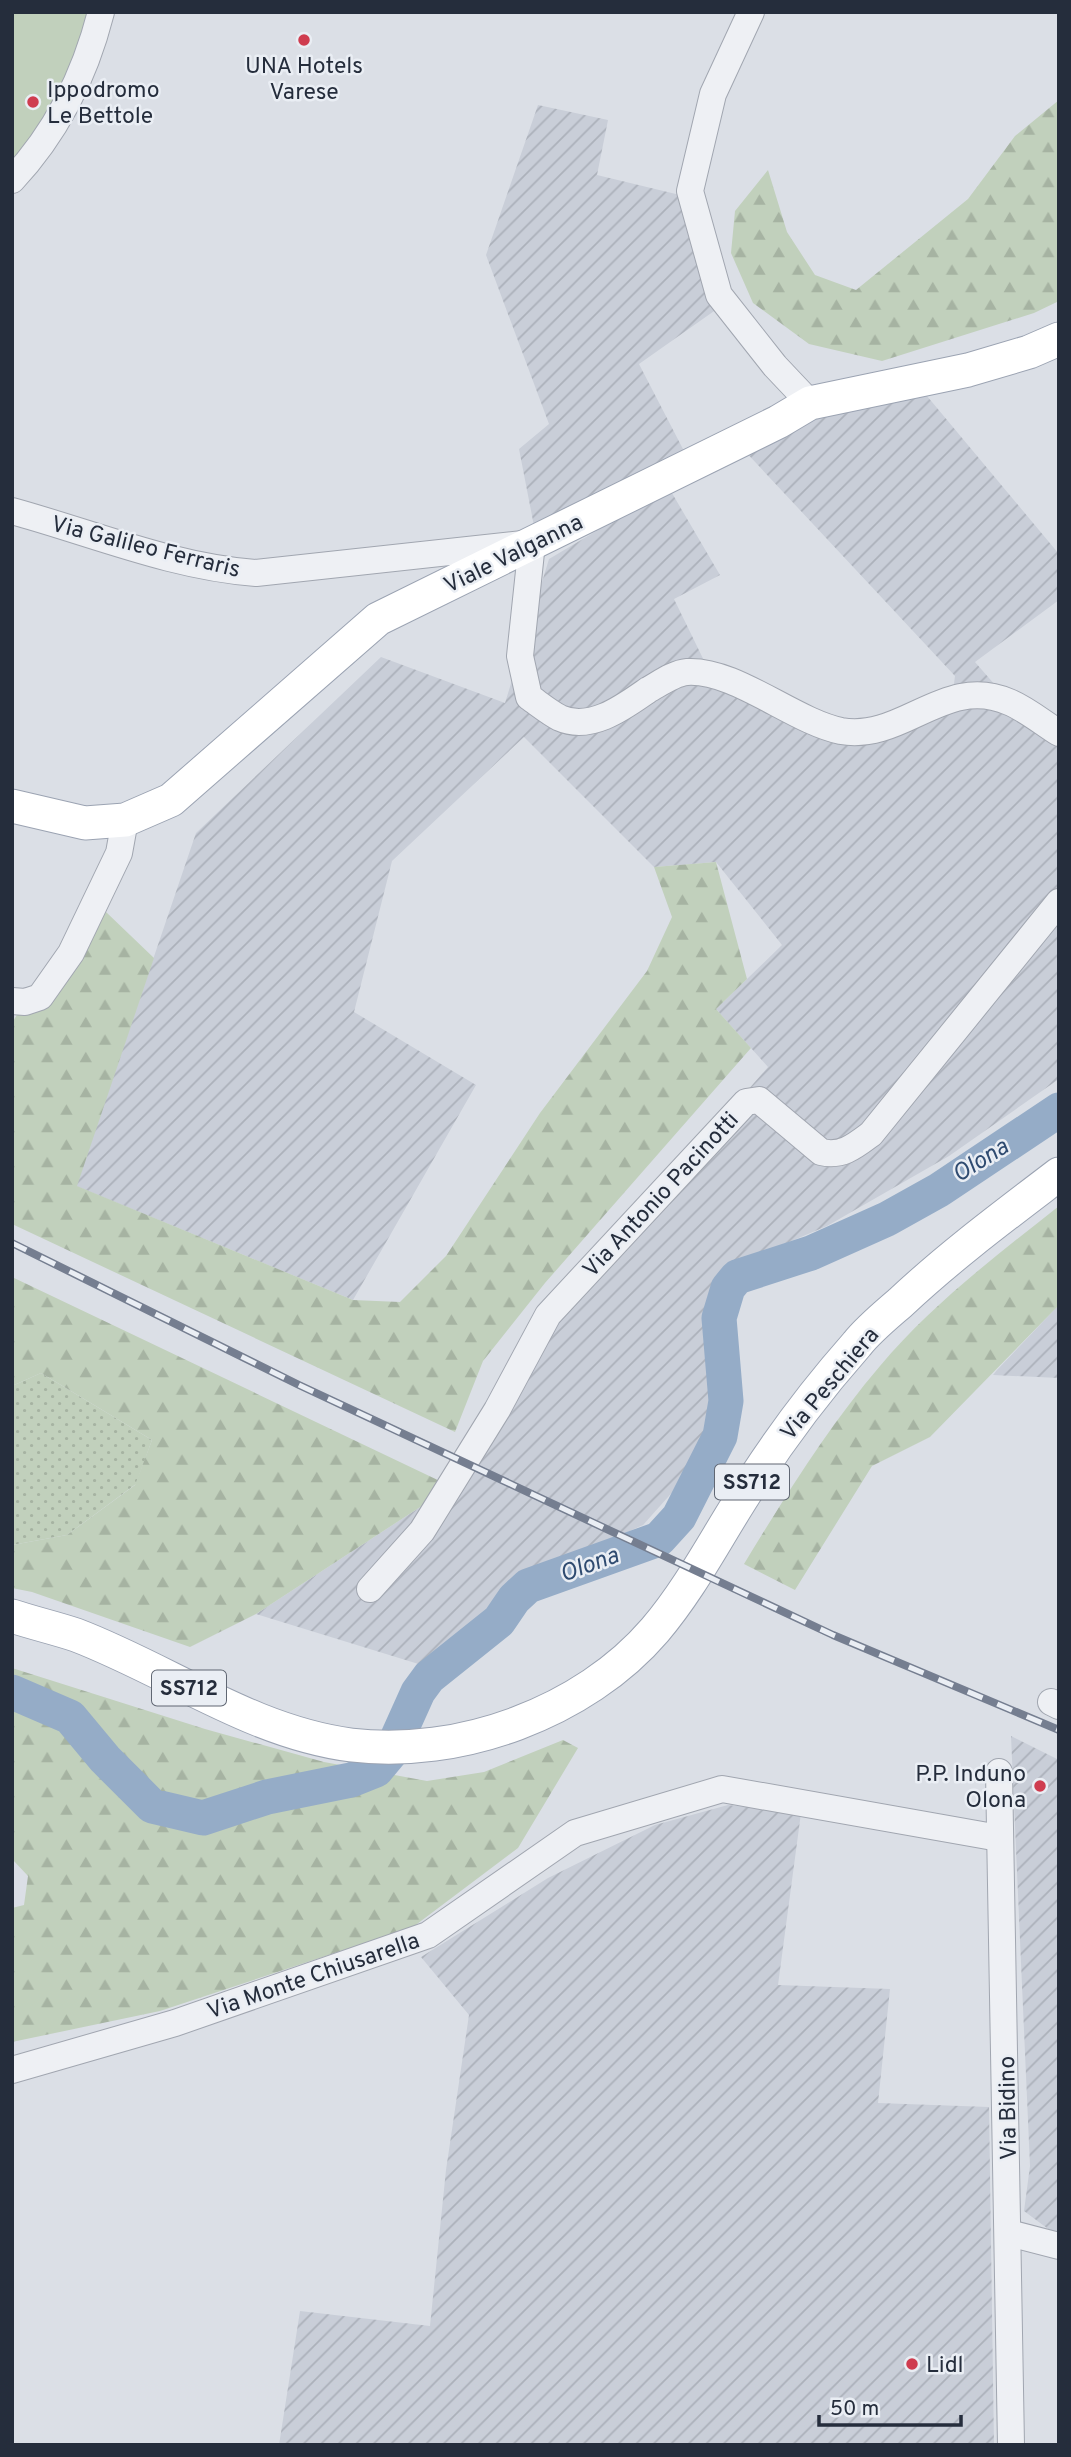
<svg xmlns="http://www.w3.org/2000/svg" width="1071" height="2457" font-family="Overpass,sans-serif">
<defs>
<pattern id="industrial-furrows" width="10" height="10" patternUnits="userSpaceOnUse" patternTransform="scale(1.75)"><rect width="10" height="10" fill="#c9ced8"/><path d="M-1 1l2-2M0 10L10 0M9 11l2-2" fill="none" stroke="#acb1ba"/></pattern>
<pattern id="grass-dots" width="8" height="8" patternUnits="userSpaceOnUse" patternTransform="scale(1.75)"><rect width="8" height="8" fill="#c1d0bc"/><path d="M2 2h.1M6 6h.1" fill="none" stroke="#a6b3a2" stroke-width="1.8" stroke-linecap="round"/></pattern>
<pattern id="forest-firs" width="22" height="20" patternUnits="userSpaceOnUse" patternTransform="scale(1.75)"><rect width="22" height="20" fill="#c1d0bc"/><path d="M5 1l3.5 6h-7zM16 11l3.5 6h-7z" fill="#a6b3a2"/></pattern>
</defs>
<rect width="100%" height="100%" fill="#dbdfe6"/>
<!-- industrial -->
<g fill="url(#industrial-furrows)">
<path d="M538,105L608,120L597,175L680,195L717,309L639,364L684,451L534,526L519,449L549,424L486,255Z"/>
<path d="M927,396L1059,554V600L975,662L1009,701L1059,733V1079L949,1156L827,1226L735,1265L708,1315L710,1409L694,1468L643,1525L524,1579L425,1666L256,1614L434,1498L550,1317L768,1067L716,1009L782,945L716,862L654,867L524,737L392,861L354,1012L476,1085L353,1300L76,1186L196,833L381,657L505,703L549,559L669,488L720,575L674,599L712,677L842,731L952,699L955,676L742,448L786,425Z"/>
<path d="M1059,1305V1378L993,1375L997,1370Z"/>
<path d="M1011,1736L1059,1760V2237L1024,2211L1030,2166Z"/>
<path d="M728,1805L801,1813L778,1985L890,1989L878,2103L989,2107L994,2445H279L300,2311L430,2326L446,2170L469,2015L421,1957L548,1878L655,1825Z"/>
</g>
<!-- grass -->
<path fill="url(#grass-dots)" d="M41,1373L152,1440L136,1484L67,1535L12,1545V1386Z"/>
<!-- forest -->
<g fill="url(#forest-firs)">
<path d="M1059,100V301L1034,313L882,361L809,344L753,303L731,253L735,211L768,170L787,232L815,275L856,290L968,199L1015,136Z"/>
<path d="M716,862L747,979L716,1009L751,1048L545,1283L483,1361L455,1432L12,1224V1023L45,968L65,978L106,912L154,958L77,1186L353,1300L400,1302L446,1256L540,1113L647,971L672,917L654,867Z"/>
<path d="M1059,1206V1305L930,1437L872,1466L795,1590L744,1564C786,1495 828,1427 880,1366C931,1305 997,1255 1059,1206Z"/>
<path d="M12,1277L444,1483L434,1498L256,1614L190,1647L32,1592L12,1588V1545L67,1535L135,1485L152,1440L41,1373L12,1386Z"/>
<path d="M12,1668L205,1729L324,1762L427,1781L484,1772L563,1740L578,1748L518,1848L413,1927L160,2011L12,2042V1908L24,1905L28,1876L12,1859Z"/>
</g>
<!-- garden -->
<path fill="#c1d0bc" d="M12,12H89C76,68 47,119 12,164Z"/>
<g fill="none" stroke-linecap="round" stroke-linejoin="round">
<!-- river -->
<path stroke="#95acc7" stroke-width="35" d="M12,1692L70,1717L105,1759L152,1806L203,1818L267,1797L351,1780L376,1770L391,1752L418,1692L429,1677L499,1621L514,1599L528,1586L659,1539L679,1517L720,1436L726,1401L719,1318L728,1288L737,1277L811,1253L887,1219L939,1190L1059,1110"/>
<defs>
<g id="minor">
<path d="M751,12L713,94L690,191L719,295L775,366L810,403"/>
<path d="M12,180C57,132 85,75 101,12"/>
<path d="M12,511C92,533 173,567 256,573L532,543L520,656L529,697C539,704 550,713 560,718C591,732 625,706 648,690C659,684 674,673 687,672C735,669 793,721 841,731C903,742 945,674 1009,702C1026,709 1043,723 1059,733"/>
<path d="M12,1001L25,1002L40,997L71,953L119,853L125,820"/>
<path d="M370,1589L422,1531L497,1410L548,1315L746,1102L759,1100L821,1152C842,1157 855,1146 871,1134L1059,902"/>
<path d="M1051,1702L1059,1706"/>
<path d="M999,1772L1011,2445"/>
<path d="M12,2070L175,2023L428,1935L575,1833L722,1789L999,1838"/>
<path d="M1009,2233L1059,2246"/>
</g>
<g id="major">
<path d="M12,806L85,823L125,820L171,800L378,619L778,422L810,403L968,370L1029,352L1059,339"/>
<path d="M12,1616C33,1623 55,1628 76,1635C168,1670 251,1732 351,1745C459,1758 584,1713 655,1630C694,1584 720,1530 753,1481C784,1433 819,1387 857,1344C869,1329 885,1316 900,1303C950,1256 1004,1216 1059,1174"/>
</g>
</defs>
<!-- minor casing -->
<use href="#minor" stroke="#a1a6b0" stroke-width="28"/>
<!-- major casing -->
<use href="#major" stroke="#9ba3b2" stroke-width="35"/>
<!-- minor -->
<use href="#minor" stroke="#eef0f4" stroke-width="26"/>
<!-- major -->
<use href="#major" stroke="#fff" stroke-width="33"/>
<defs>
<path id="rail" d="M12,1243L299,1385L833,1635L1059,1730"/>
</defs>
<!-- rail casing -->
<use href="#rail" stroke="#757e90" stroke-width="8"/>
<!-- rail -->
<use href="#rail" stroke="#eaeef4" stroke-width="5" stroke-dasharray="16" stroke-linecap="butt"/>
</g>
<!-- markers -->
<g fill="#cf3c4f" stroke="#eaeef4" stroke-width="2.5">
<circle cx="304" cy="40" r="7"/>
<circle cx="33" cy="102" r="7"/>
<circle cx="1040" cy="1786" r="7"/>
<circle cx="912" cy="2364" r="7"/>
</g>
<g text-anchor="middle" stroke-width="5" stroke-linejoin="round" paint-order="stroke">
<!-- shield labels -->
<g fill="#eaeef4" stroke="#606773" stroke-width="2">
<rect x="715" y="1464.5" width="74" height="35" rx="5"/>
<rect x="152" y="1670.5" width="74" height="35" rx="5"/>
</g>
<g font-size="21" font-weight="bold" fill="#252d3c">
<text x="752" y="1489">SS712</text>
<text x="189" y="1695">SS712</text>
</g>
<!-- poi labels -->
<g font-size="23" fill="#252d3c" stroke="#eaeef4" text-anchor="start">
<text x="304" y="73" text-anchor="middle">UNA Hotels<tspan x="304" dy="26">Varese</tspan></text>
<text x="47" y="97">Ippodromo<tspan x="47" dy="26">Le Bettole</tspan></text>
<text x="1026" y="1781" text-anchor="end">P.P. Induno<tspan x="1026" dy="26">Olona</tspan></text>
<text x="926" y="2372">Lidl</text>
</g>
<!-- street labels -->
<g font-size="23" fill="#252d3c" stroke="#eaeef4">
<text transform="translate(146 546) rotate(14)" y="8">Via Galileo Ferraris</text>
<text transform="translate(513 553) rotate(-26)" y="8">Viale Valganna</text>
<text transform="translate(660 1194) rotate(-47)" y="8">Via Antonio Pacinotti</text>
<text transform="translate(829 1383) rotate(-50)" y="8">Via Peschiera</text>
<text transform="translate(313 1975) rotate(-19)" y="8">Via Monte Chiusarella</text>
<text transform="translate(1007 2108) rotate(-91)" y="8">Via Bidino</text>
</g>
<!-- water labels -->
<g font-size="24" font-style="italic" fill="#2f4b70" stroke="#eaeef4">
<text transform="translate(980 1160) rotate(-32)" y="8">Olona</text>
<text transform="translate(589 1564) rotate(-20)" y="8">Olona</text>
</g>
</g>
<!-- border -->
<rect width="1071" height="2457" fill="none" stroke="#252d3c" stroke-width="28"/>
<!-- scale -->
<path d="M819 2415v10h142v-10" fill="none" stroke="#252d3c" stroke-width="3.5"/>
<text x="830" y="2415" font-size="21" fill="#252d3c" stroke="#eaeef4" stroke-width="5" paint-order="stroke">50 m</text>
</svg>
